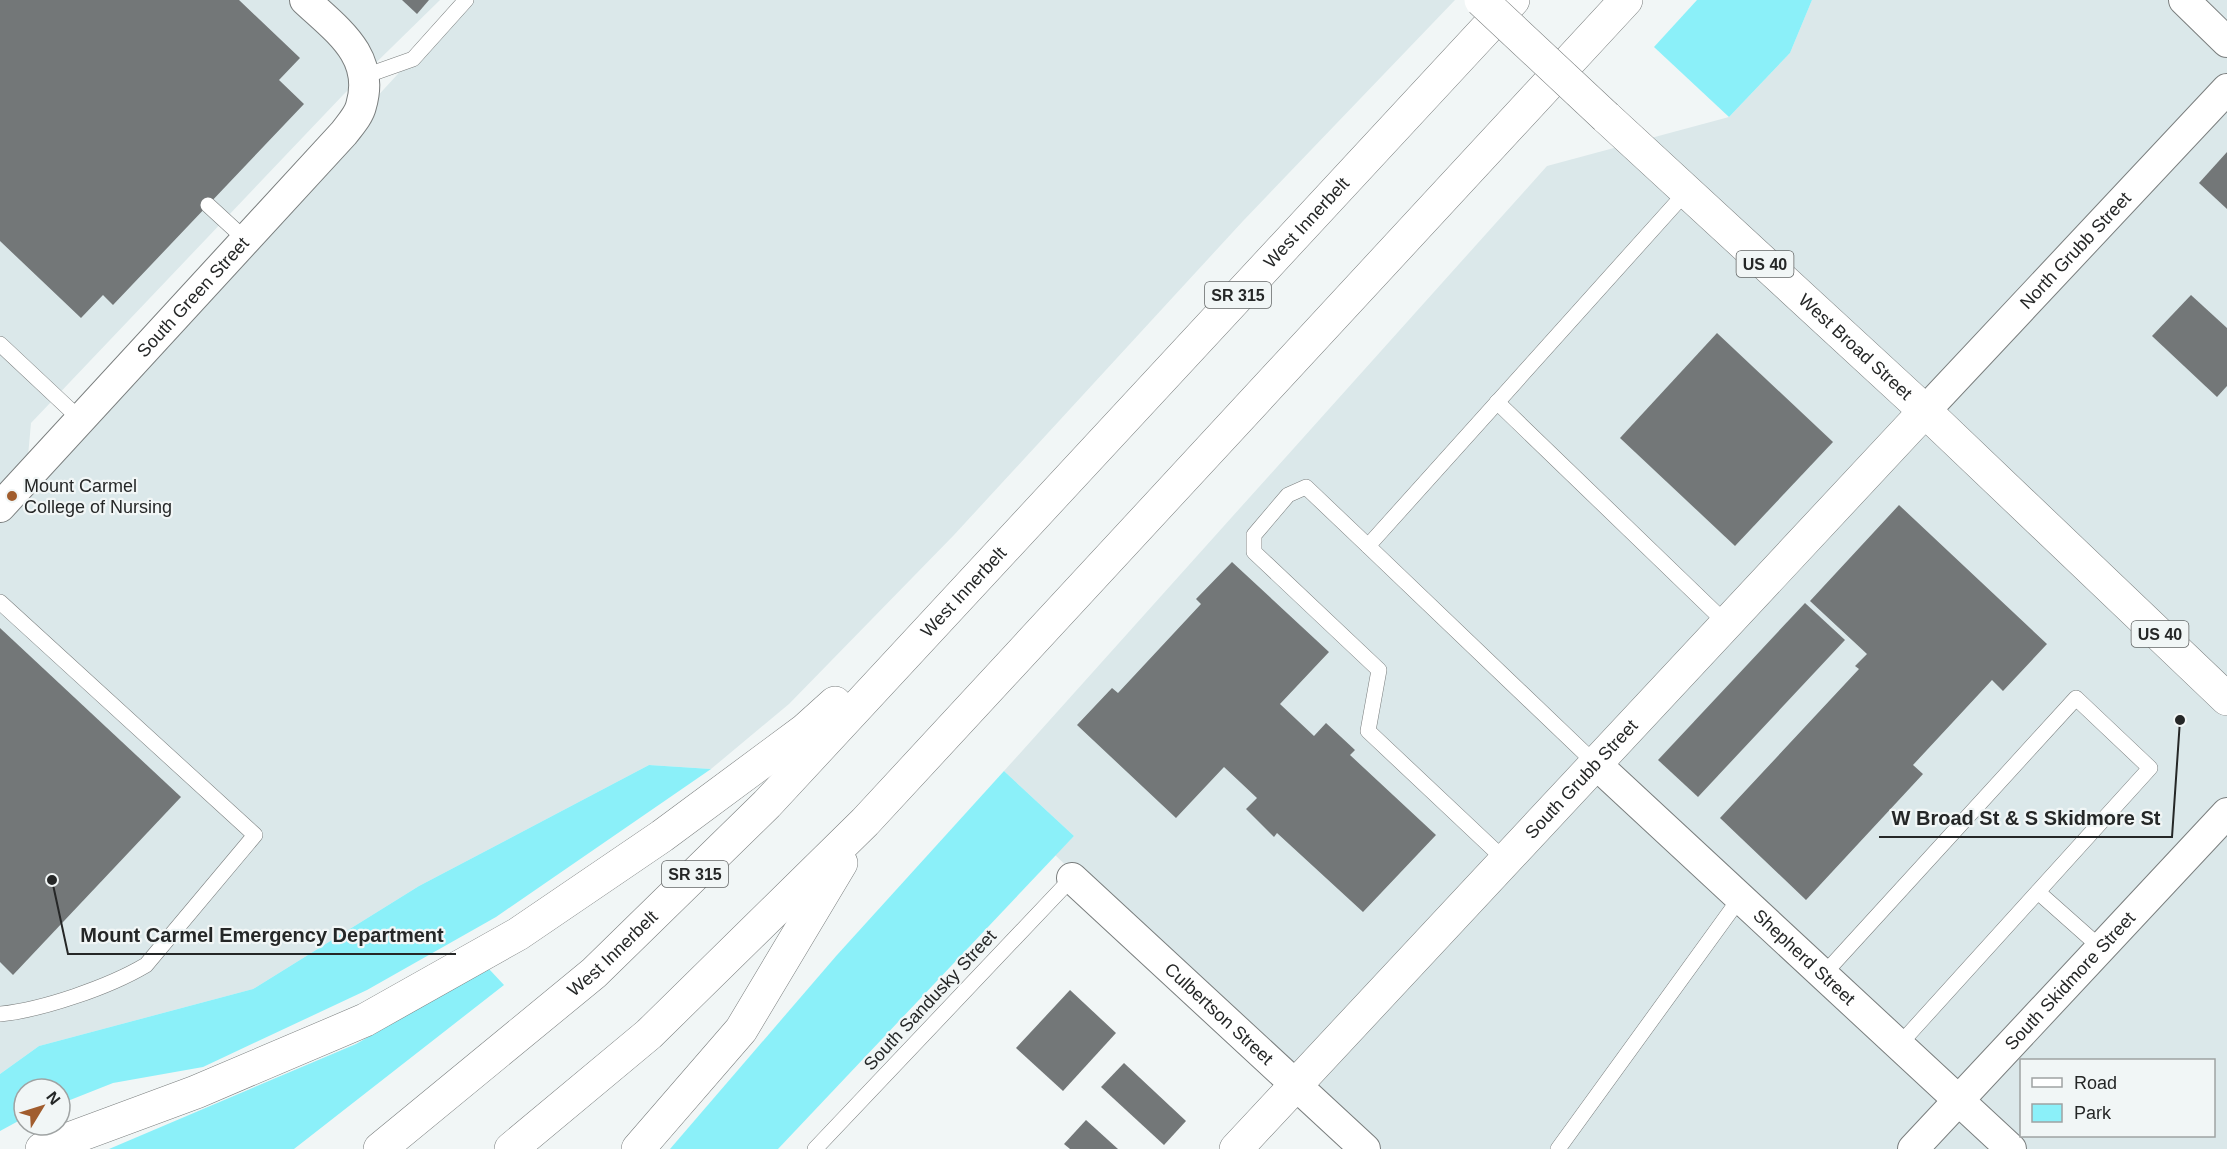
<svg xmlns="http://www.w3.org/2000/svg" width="2227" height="1149" font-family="Arial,sans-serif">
<rect width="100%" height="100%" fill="#f1f6f6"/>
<!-- built -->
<g fill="#dbe8ea" fill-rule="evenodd">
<path d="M0,0H440L344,94L31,423L26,478L466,0H1455L1243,221L954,535L789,704L711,769L649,765L419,886L253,989L39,1046L0,1074Z"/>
<path d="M1812,0H2227V1149H1364L1055,855L1074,836L1004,771L1547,166L1729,117L1790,53ZM2022,1060H2214V1136H2022Z"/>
</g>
<!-- green -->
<g fill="#8bf0f9">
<path d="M1697,0H1812L1790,53L1729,117L1654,47Z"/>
<path d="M649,765L711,769L496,917L367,990L203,1067L113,1083L60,1104V1089H24V1118L0,1131V1074L39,1046L253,989L419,886Z"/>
<path d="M1004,771L1074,836L778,1149H670L837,955Z"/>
<path d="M489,969L504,985L294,1149H109L356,1044Z"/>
</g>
<!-- building -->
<g fill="#737778">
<path d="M0,0H239L300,58L279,80L304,104L113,305L103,295L81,318L0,241Z"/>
<path d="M402,0H429L417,14Z"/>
<path d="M2227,152V209L2199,183Z"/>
<path d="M2191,295L2227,328V386L2217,397L2152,336Z"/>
<path d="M1717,333L1833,442L1735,546L1620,438Z"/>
<path d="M1899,505L2047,644L2003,691L1992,680L1913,765L1923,774L1806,900L1720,818L1859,669L1855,666L1867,654L1810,601Z"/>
<path d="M1232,562L1329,652L1280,704L1314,736L1326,723L1355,750L1350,755L1436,835L1363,912L1277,833L1274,837L1246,809L1257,798L1224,767L1176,818L1077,725L1112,688L1118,693L1201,604L1196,599Z"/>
<path d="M1805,603L1845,640L1698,797L1658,760Z"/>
<path d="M0,628L181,797L13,975L0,962Z"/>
<path d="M1070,990L1116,1033L1063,1091L1016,1048Z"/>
<path d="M1124,1063L1186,1121L1164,1145L1101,1087Z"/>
<path d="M1086,1120L1118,1149H1070L1064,1144Z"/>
</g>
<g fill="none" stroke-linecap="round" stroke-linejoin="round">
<defs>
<g id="service">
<path d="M365,76L413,59L466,0"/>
<path d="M208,205L246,240"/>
<path d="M0,344L81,420"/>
<path d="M1497,402L1727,624"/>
<path d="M1368,546L1306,487L1288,495L1254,535V552L1379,670L1368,731L1506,861"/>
<path d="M0,602L255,835L146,965C109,987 42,1010 0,1014"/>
<path d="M1596,764L1368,546L1687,191"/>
<path d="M2038,892L2101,948"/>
<path d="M1823,975L2076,698L2150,768L1899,1045"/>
<path d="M815,1149L1072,878"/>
<path d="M1558,1149L1740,898"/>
</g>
<g id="minor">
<path d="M2184,0L2227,42"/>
<path id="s1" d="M1925,411L2227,89"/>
<path id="s2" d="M0,507L344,133C350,125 359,115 361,106C376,56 337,30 305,0"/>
<path id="s3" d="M1596,764L2011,1149"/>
<path id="s4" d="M1072,878L1365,1149"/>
<path id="s5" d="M1913,1149L2227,813"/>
</g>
<g id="tertiary">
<path id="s6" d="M1236,1149L1925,411"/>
</g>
<g id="primary">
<path id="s7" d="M1606,117L1925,411L2227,699"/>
</g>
<g id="motorway">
<path d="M42,1149L196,1092L365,1020L518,934L662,836L805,730L835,703"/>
<path id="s8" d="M380,1149L594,973L767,804L1513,0"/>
<path d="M511,1149L649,1034L865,822L1626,0"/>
<path d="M638,1149L741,1030L841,863"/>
</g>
</defs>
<!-- service casing -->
<use href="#service" stroke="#7a7e7e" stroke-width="16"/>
<!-- minor casing -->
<use href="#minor" stroke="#7a7e7e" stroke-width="32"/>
<!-- tertiary casing -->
<use href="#tertiary" stroke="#7a7e7e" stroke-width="34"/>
<!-- primary casing -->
<use href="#primary" stroke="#7a7e7e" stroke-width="34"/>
<!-- motorway casing -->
<use href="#motorway" stroke="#7a7e7e" stroke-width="34"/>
<!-- service -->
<use href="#service" stroke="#fff" stroke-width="15"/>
<!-- minor -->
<use href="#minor" stroke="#fff" stroke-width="30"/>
<!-- tertiary -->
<use href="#tertiary" stroke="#fff" stroke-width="33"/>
<!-- primary -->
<use href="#primary" stroke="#fff" stroke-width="33"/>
<!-- motorway -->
<use href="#motorway" stroke="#fff" stroke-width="33"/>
<defs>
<path id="primary-bridge" d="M1481,0L1606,117"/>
</defs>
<!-- primary-bridge casing -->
<use href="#primary-bridge" stroke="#7a7e7e" stroke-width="34" stroke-linecap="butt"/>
<!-- primary-bridge -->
<use href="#primary-bridge" stroke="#fff" stroke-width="33"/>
</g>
<!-- markers -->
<circle fill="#a15d2e" stroke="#f1f6f6" stroke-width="2" cx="12" cy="496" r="6"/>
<g text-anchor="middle" stroke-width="4.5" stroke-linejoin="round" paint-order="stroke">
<!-- shield labels -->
<g fill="#f1f6f6" stroke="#626565" stroke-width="1.5">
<rect x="1736.5" y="251" width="57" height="26" rx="4.5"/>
<rect x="1205" y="282" width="66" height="26" rx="4.5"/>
<rect x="2131.5" y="621" width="57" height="26" rx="4.5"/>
<rect x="662" y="861" width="66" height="26" rx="4.5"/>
</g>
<g font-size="16" font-weight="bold" fill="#252727">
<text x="1765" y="270">US 40</text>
<text x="1238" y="301">SR 315</text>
<text x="2160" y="640">US 40</text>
<text x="695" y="880">SR 315</text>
</g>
<!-- street labels -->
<g font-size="18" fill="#252727" stroke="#f1f6f6">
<text dy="6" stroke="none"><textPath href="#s8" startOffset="1312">West Innerbelt</textPath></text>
<text dy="6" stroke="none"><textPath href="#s1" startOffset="220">North Grubb Street</textPath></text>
<text dy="6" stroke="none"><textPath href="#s2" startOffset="285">South Green Street</textPath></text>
<text dy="6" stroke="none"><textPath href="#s7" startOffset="339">West Broad Street</textPath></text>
<text dy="6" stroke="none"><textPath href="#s8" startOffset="808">West Innerbelt</textPath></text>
<text dy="6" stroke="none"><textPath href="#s6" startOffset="506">South Grubb Street</textPath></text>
<text dy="6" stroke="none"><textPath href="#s8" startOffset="304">West Innerbelt</textPath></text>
<text dy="6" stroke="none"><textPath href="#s3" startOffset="284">Shepherd Street</textPath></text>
<text dy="6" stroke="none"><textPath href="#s5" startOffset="230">South Skidmore Street</textPath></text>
<text transform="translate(930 1000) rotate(-47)" y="6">South Sandusky Street</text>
<text dy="6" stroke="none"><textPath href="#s4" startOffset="200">Culbertson Street</textPath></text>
</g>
<!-- poi labels -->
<g font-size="18" fill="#252727" stroke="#f1f6f6" text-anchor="start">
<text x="24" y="492">Mount Carmel<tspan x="24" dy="21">College of Nursing</tspan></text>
</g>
</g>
<!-- callouts -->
<path fill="none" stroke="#252727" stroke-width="2" d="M2180 720L2172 837H1879M52 880L68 954H456"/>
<g fill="#252727" stroke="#f1f6f6" stroke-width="2">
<circle cx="2180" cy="720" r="6"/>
<circle cx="52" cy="880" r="6"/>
</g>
<g font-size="20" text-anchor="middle" font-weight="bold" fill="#252727" stroke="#f1f6f6" stroke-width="4.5" stroke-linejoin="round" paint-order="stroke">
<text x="2026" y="825">W Broad St &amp; S Skidmore St</text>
<text x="262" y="942">Mount Carmel Emergency Department</text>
</g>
<!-- legend -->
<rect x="2020" y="1059" width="195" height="78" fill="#f1f6f6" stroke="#9fa3a3" stroke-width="1.5"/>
<rect x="2032" y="1078" width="30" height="9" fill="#ffffff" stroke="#9fa3a3" stroke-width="1.5"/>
<text x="2074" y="1089" font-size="18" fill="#252727">Road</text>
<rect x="2032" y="1104" width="30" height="18" fill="#8bf0f9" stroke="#9fa3a3" stroke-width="1.5"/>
<text x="2074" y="1119" font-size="18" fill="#252727">Park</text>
<!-- north arrow -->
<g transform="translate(42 1107) rotate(52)"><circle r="28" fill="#f1f6f6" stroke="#9fa3a3" stroke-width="1.5"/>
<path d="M0-4.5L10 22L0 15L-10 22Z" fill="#a15d2e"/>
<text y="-9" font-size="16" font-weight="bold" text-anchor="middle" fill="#252727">N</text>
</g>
</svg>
